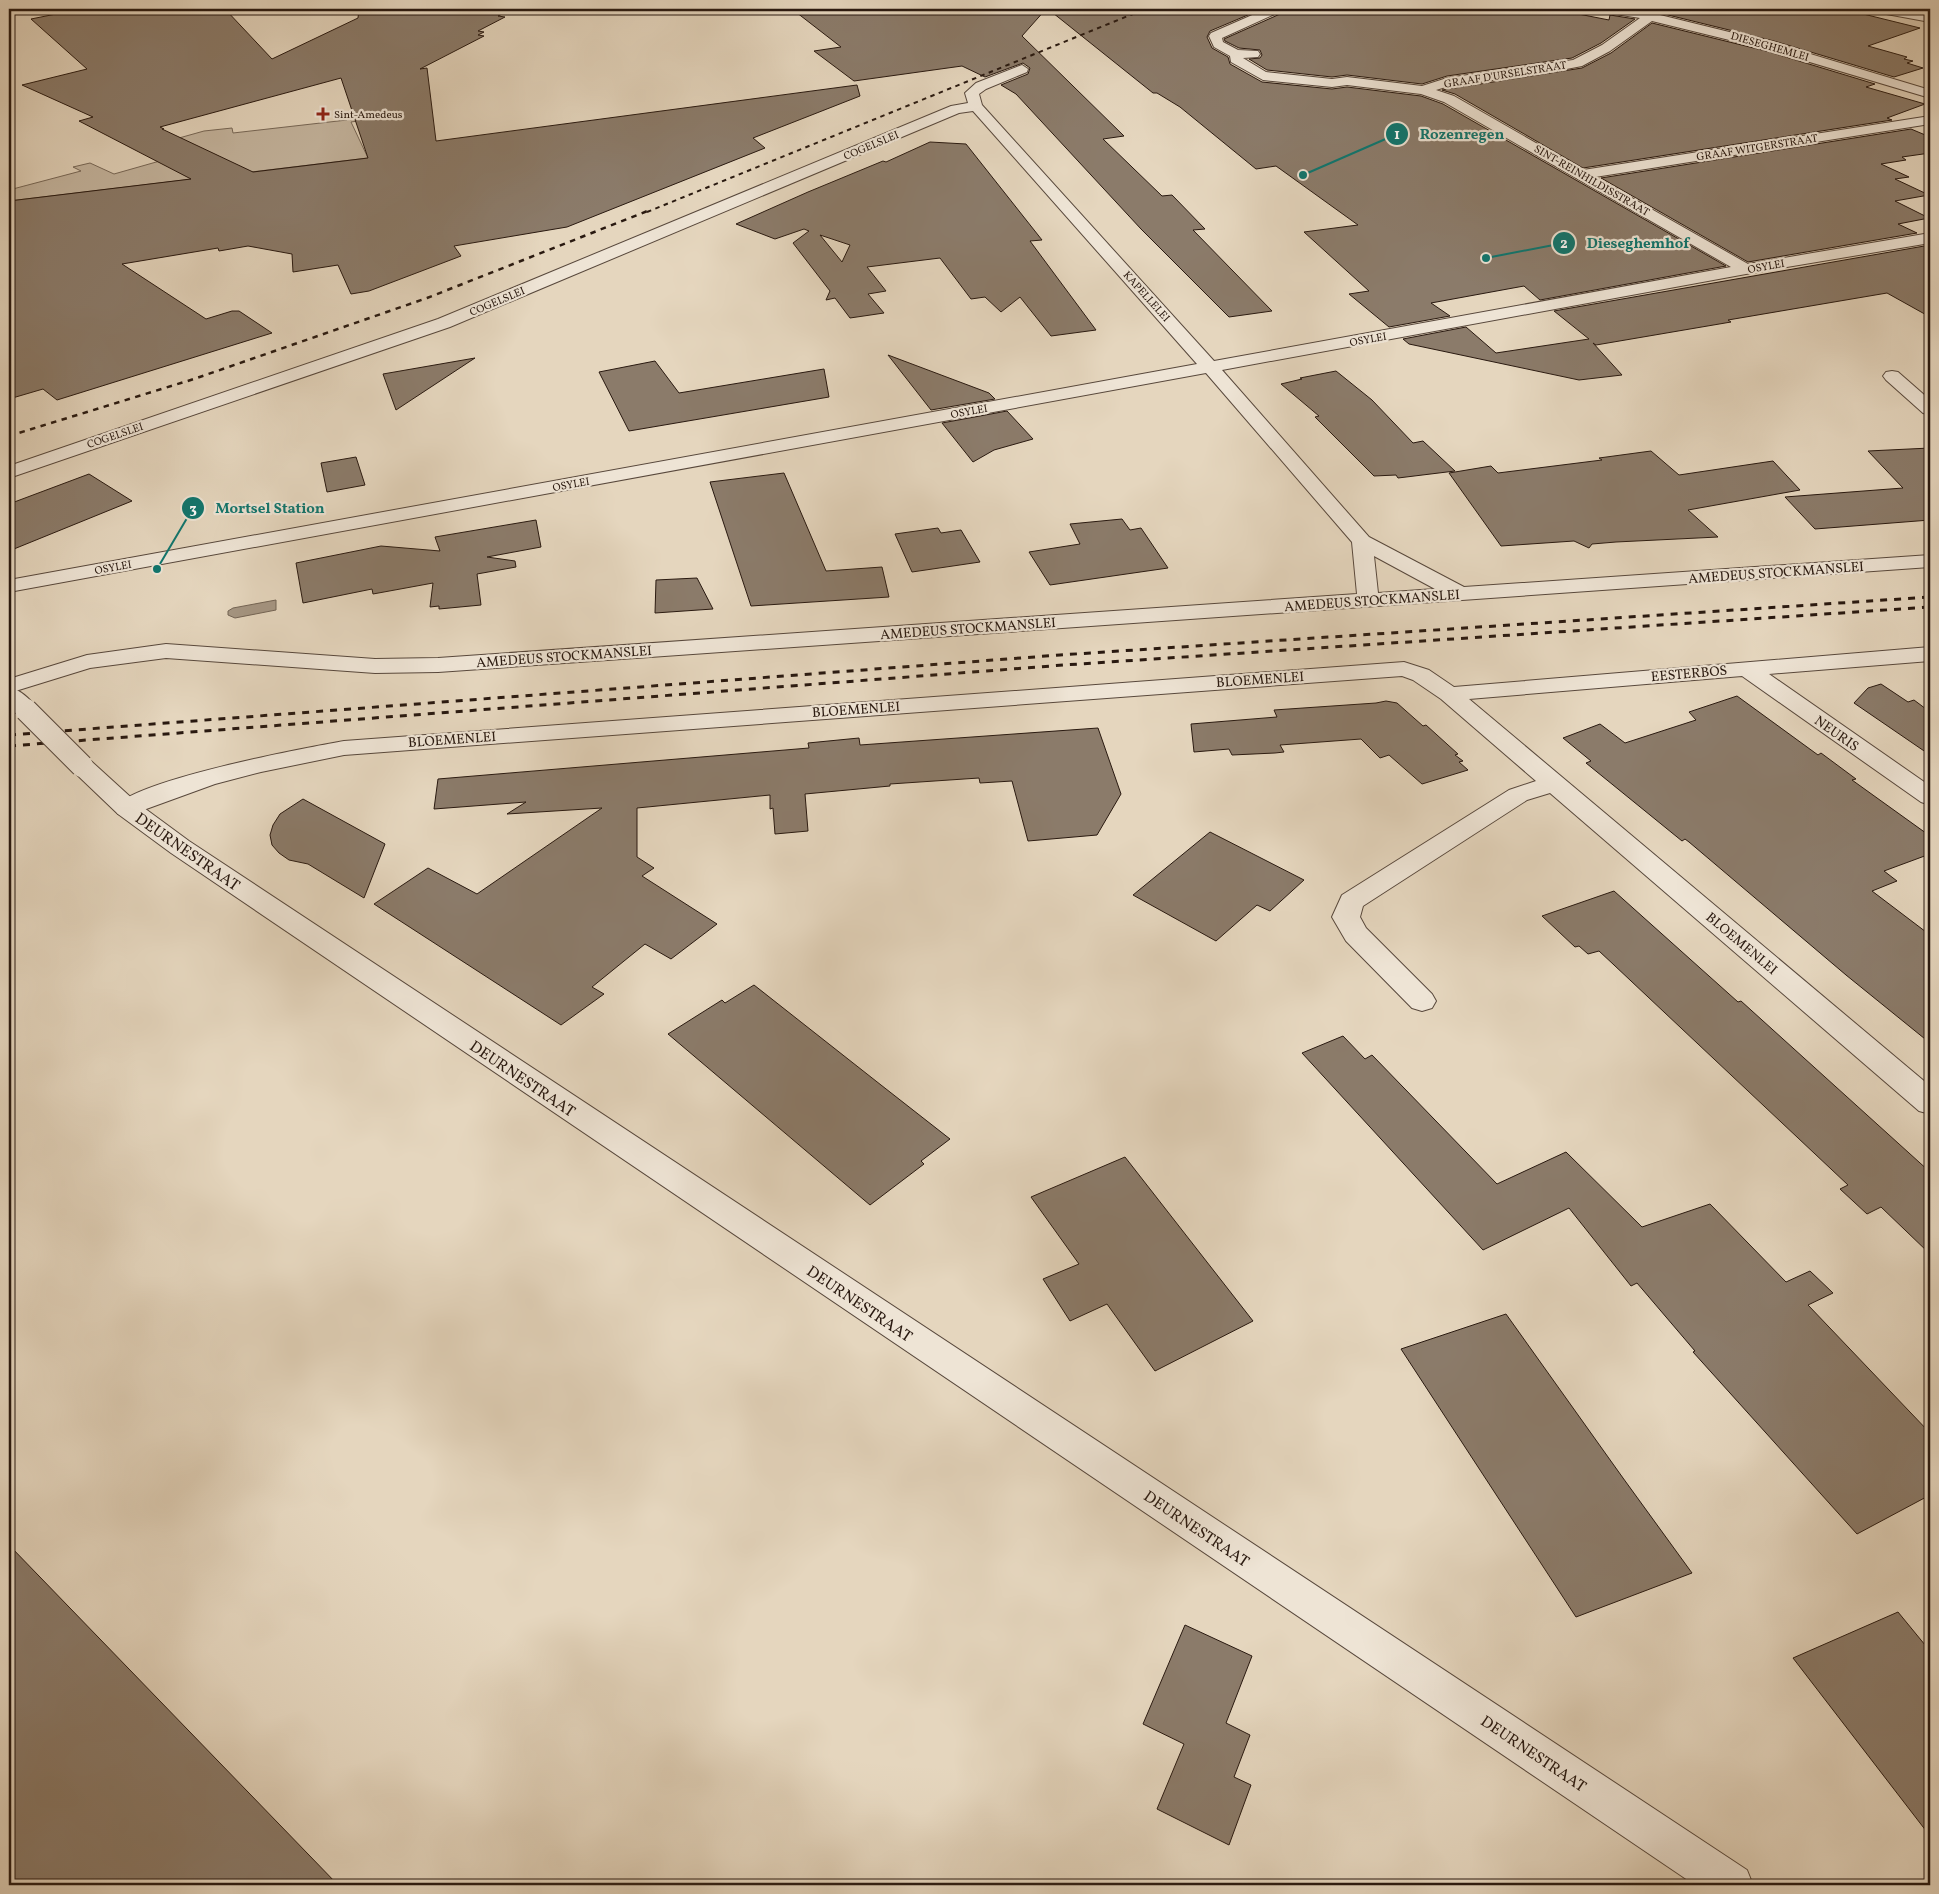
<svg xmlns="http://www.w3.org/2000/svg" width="1939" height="1894" font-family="Vollkorn,serif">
<rect width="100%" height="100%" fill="#e5d6be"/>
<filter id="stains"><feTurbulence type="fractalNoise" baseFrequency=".004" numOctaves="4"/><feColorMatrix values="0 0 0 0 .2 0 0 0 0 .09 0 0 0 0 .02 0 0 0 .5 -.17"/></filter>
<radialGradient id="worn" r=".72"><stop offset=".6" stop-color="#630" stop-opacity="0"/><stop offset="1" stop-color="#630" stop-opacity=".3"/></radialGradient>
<!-- green -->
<path fill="#c5b6a0" stroke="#776858" d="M359,114L365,120L351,122L368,158L9,201V190L81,171L73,167L90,163L114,174L202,149L179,138L204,131L232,128L233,133L347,120L346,115Z"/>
<!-- water -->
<path fill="#a59683" stroke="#736455" d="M276,600V610L235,618L228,615V611L233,608Z"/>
<!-- building -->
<g fill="#8b7b6a" stroke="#291910" fill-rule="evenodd">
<path d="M59,9H152L156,13L187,9H225L272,59L358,18L359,9H513L498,16L505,17L478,31L484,32L478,35L484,36L420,69L427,68L436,141L857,85L860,96L753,138L765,148L567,227L454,246L461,256L369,291L351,294L338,265L293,272L292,254L248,246L219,251L218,248L122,264L206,319L232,311H239L272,333L57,400L43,389L9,399V201L191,179L79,121L93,117L22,85L87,69L31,19L61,13ZM341,78L368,158L253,172L162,129H164L160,127Z"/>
<path d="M792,9H1046L1022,36L1124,136L1103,139L1162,196L1172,195L1205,229L1193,230L1272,311L1229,317L1141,229L1016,94L1001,85L1028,74L1030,68L1023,63L985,77L962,66L854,81L814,51L841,47Z"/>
<path d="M1048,9H1262L1210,31L1207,37L1212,48L1228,57L1230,64L1262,82L1332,89L1347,87L1421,96L1443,104L1726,266L1540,300L1524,286L1431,303L1450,316L1389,327L1349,294L1369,291L1304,232L1358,225L1276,166L1256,169L1180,107L1157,93H1153Z"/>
<path d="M1283,9H1553L1609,20L1610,15L1635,19L1601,43L1572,58L1447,76L1422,84L1347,75L1332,77L1267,70L1249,59L1260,58L1262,55L1260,50L1239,48L1225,41L1224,39L1280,14Z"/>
<path d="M1664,9H1825L1834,11L1843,9L1920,28L1868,46L1907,57L1904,59L1913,61L1907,63L1923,68L1894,77L1774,41L1664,14L1666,11Z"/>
<path d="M1652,23L1766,51L1875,84L1866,87L1925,104L1887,118L1892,120L1583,168L1455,94L1442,90L1582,68L1611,53Z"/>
<path d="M1911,129L1930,137V153L1902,157L1906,160L1881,164L1909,177L1895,179L1929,195L1895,201L1929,218L1898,224L1917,233L1748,262L1601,178Z"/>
<path d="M930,142L966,144L1042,240L1030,241L1096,330L1051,336L1020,297L1001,312L985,297L971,299L940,258L867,267L886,291L868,294L884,313L850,318L835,298L826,300L830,291L793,243L809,231L804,229L775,239L736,224L808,192L883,161L886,162ZM820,235L850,245L842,262Z"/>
<path d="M1930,245V317L1887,293L1728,320L1731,322L1596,345L1593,343L1622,375L1579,380L1409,344L1403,339L1466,327L1496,353L1589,339L1554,311Z"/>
<path d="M888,355L989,393L995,399L931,410Z"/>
<path d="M475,358L396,410L383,374Z"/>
<path d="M655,361L679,393L824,369L829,397L629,431L599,372Z"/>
<path d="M1336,371L1372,400L1413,443L1423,441L1455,471L1398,478L1396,475L1374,476L1315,417L1319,416L1281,384L1302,379L1300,378Z"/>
<path d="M1007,411L1033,439L994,450L973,462L942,423Z"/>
<path d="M1930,448V520L1815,529L1785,497L1903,488L1868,451Z"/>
<path d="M1651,451L1679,475L1773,461L1800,490L1688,510L1718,537L1616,542L1592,544L1589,548L1574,541L1501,546L1449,473L1491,466L1498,473L1602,460L1599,458Z"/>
<path d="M356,457L365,485L327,492L321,463Z"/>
<path d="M784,473L826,571L882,567L889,597L751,606L710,482Z"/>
<path d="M89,474L132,501L9,551V504Z"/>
<path d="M1122,519L1130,530L1141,528L1168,568L1050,585L1029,552L1080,544L1070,524Z"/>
<path d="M536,520L541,547L487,557L515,561L516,567L477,574L481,605L439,609V606L430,607L433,583L373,594L372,589L303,603L296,563L381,546L440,551L435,537Z"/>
<path d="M938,528L941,533L961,530L980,562L912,572L895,534Z"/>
<path d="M697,578L713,609L655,613L656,580Z"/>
<path d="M1881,684L1908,702L1914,700L1930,712V755L1854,703L1868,688Z"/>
<path d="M1737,696L1818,755L1821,753L1856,779L1852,780L1930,836V854L1884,871L1897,881L1872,891L1930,935V1043L1846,975L1689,842L1685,839L1682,841L1586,763L1591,761L1563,738L1600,724L1625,743L1696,720L1689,712Z"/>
<path d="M1386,701L1397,703L1423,726L1426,725L1458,754L1455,755L1463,761L1459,762L1468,770L1422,784L1389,755L1380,758L1361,739L1280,745L1284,752L1275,753L1232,755L1229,749L1194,752L1191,724L1277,717L1274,710L1376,703Z"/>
<path d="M1098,728L1121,794L1097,835L1028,841L1012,781L980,783L979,778L890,784V786L805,794L808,831L775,834L773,808L770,809V795L637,808V857L654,868L642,876L717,924L671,959L645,944L592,987L604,994L561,1025L374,904L428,868L477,894L602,808L507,814L526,802L434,809L438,779L809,748L808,743L859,738L860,745Z"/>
<path d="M303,799L385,844L364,898L308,864L289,860L279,853L272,845L270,835L273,825L280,814Z"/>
<path d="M1210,832L1304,880L1270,911L1257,905L1216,941L1133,895Z"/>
<path d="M1614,891L1738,1002L1741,1001L1930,1172V1254L1881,1207L1867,1214L1840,1189L1848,1185L1614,965L1599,951L1588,954L1579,946L1575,947L1542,916Z"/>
<path d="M754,985L881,1085L950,1139L921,1161L924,1164L870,1205L668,1034L722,1000L725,1003Z"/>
<path d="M1343,1036L1365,1059L1372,1055L1497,1184L1566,1152L1642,1227L1710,1204L1786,1282L1810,1271L1833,1293L1808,1305L1930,1433V1495L1857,1534L1693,1352L1695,1351L1637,1283L1631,1286L1569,1208L1483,1250L1302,1053Z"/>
<path d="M1125,1157L1253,1321L1155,1371L1107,1304L1070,1321L1043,1279L1079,1264L1031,1197Z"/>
<path d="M1506,1314L1623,1478L1692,1573L1576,1617L1401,1349Z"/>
<path d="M9,1545L338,1885H9Z"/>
<path d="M1898,1612L1930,1651V1836L1793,1658Z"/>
<path d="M1185,1625L1252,1656L1226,1723L1250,1735L1234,1777L1251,1785L1229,1845L1157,1809L1184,1744L1143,1724Z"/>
</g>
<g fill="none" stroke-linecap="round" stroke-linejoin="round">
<defs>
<g id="minor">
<path d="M1266,9H1281L1279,12L1222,38L1223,42L1238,50L1258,51L1260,54L1258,57L1243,58L1266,72L1332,79L1347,77L1422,86L1447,78L1573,60L1602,45L1640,18L1603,12L1601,9H1626L1648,13L1653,9H1662L1664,11L1660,15L1774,43L1930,90V98L1766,49L1652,21L1610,51L1582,66L1551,72L1449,86L1436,90L1454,96L1583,170L1930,116V124L1595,177L1748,264L1930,233V243L1746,274L1222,370L1369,537L1464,587L1930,555V567L438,672L375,673L166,658L90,668L9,693V679L87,655L166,644L375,659L438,658L1357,594L1352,542L1206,373L9,592V580L1197,364L973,111L959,113L450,327L9,478V466L438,319L951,106L968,103L965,93L976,83L1022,65L1028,69L1027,72L986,89L979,94L982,105L1214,361L1731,267L1444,102L1421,94L1347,85L1332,87L1263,80L1231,62L1230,56L1214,47L1209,36L1211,33ZM1374,556L1435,589L1378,593Z"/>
<path d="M1875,9H1899L1930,14V22L1881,13Z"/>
<path d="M1892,371L1898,372L1930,400V415L1923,413L1886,380L1883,376L1886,372Z"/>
<path d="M1930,647V661L1769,674L1930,786V805L1921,802L1742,676L1469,699L1930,1086V1114L1919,1111L1550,793L1527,800L1363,906L1360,917L1366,928L1432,994L1436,1001L1432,1008L1422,1011L1412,1008L1346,941L1332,917L1342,895L1509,790L1536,781L1441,699L1413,680L1402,676L344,755L261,772L215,784L127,816L118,814L114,808C133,780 305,748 344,741L1404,662L1429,670L1454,687Z"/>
</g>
<g id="tertiary">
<path d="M9,687C21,690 31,700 38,710L34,715C22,718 17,715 9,707Z"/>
<path d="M82,759L91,761L136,802L189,841L1747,1870L1753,1885H1695L171,853L118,814L73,771L70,766L73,761Z"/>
</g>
</defs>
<!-- minor casing -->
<use href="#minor" stroke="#58483c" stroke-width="2"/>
<!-- tertiary casing -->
<use href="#tertiary" stroke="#58483c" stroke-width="2"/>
<!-- minor -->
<use href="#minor" fill="#eee4d5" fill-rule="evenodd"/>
<!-- tertiary -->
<use href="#tertiary" fill="#eee4d5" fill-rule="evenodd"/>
<!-- rail-far2 -->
<path stroke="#291910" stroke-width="2" stroke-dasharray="4.5 4.5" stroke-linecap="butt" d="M647,212L1145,9"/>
<!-- rail-far1 -->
<path stroke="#291910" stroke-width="2.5" stroke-dasharray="5.5 5.5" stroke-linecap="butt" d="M9,436L194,379L427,298L650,210"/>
<!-- rail -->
<g stroke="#291910" stroke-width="3" stroke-dasharray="7 7" stroke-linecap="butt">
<path d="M9,735L1060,655L1930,597"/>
<path d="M9,746L1064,665L1930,607"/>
</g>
<defs>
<path id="tertiary-bridge" d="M26,710L82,766"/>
</defs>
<!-- tertiary-bridge casing -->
<use href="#tertiary-bridge" stroke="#58483c" stroke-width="24" stroke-linecap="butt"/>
<!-- tertiary-bridge -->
<use href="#tertiary-bridge" stroke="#eee4d5" stroke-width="22"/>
</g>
<!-- markers -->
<path fill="#8f2418" stroke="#eee4d5" stroke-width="2" d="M320.5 106.5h5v5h5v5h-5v5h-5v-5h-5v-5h5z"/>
<g text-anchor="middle" stroke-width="4.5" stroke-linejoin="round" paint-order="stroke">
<!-- far-street labels -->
<g font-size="11" fill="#291910" stroke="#eee4d5">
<text transform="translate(1770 46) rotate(16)" y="4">DIESEGHEMLEI</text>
<text transform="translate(1505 74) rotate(-9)" y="4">GRAAF D'URSELSTRAAT</text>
<text transform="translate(871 145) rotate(-23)" y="4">COGELSLEI</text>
<text transform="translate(1757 147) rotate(-9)" y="4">GRAAF WITGERSTRAAT</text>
<text transform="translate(1592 180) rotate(30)" y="4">SINT-REINHILDISSTRAAT</text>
<text transform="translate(1766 266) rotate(-10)" y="4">OSYLEI</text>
<text transform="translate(1147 296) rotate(48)" y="4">KAPELLELEI</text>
<text transform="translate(497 301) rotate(-23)" y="4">COGELSLEI</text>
<text transform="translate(1368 339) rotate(-10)" y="4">OSYLEI</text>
<text transform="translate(969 411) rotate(-10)" y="4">OSYLEI</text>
<text transform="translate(115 435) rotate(-19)" y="4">COGELSLEI</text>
<text transform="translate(571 484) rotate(-10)" y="4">OSYLEI</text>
<text transform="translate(113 567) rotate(-10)" y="4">OSYLEI</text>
</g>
<!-- far-poi labels -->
<g font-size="11" fill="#291910" stroke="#eee4d5" text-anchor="start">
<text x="334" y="118">Sint-Amedeus</text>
</g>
<!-- street labels -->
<g font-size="14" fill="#291910" stroke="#eee4d5">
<text transform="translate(1776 572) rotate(-4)" y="5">AMEDEUS STOCKMANSLEI</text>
<text transform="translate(1372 600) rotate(-4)" y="5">AMEDEUS STOCKMANSLEI</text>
<text transform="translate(968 628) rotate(-4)" y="5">AMEDEUS STOCKMANSLEI</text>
<text transform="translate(564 656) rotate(-4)" y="5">AMEDEUS STOCKMANSLEI</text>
<text transform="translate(1689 673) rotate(-5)" y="5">EESTERBOS</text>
<text transform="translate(1260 679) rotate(-4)" y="5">BLOEMENLEI</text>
<text transform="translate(856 709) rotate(-4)" y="5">BLOEMENLEI</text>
<text transform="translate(1837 733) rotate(35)" y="5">NEURIS</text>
<text transform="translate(452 739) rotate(-4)" y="5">BLOEMENLEI</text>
<text transform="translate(1742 943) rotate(40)" y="5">BLOEMENLEI</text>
</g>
<!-- near-street labels -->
<g font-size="16" fill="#291910" stroke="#eee4d5">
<text transform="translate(188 851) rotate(35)" y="6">DEURNESTRAAT</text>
<text transform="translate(523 1078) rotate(34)" y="6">DEURNESTRAAT</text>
<text transform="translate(860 1303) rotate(34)" y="6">DEURNESTRAAT</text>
<text transform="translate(1197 1528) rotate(34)" y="6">DEURNESTRAAT</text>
<text transform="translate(1534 1753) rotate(34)" y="6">DEURNESTRAAT</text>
</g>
</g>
<!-- callouts -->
<path fill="none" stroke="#0f766e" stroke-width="2" d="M1303 175L1397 134M1486 258L1564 243M157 569L193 508"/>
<g fill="#0f766e" stroke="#eee4d5" stroke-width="2">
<circle cx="1303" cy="175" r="5"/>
<circle cx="1486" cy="258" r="5"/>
<circle cx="157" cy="569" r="5"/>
<circle cx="1397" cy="134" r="12"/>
<circle cx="1564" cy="243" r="12"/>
<circle cx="193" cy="508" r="12"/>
</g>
<g font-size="15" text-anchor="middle" font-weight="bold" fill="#fff">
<text x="1397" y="139">1</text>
<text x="1564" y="248">2</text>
<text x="193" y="513">3</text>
</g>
<g font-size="15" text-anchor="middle" font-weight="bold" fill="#0f766e" stroke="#eee4d5" stroke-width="4.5" stroke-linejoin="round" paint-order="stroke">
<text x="1462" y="139">Rozenregen</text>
<text x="1638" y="248">Dieseghemhof</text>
<text x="270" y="513">Mortsel Station</text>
</g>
<!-- margin -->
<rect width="1939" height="1894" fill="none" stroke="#e5d6be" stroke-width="30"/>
<rect x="10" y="10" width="1919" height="1874" fill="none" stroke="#291910" stroke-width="2.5"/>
<rect x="15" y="15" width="1909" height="1864" fill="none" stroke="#291910"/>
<rect width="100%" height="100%" filter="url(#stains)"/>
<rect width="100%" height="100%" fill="url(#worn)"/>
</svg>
